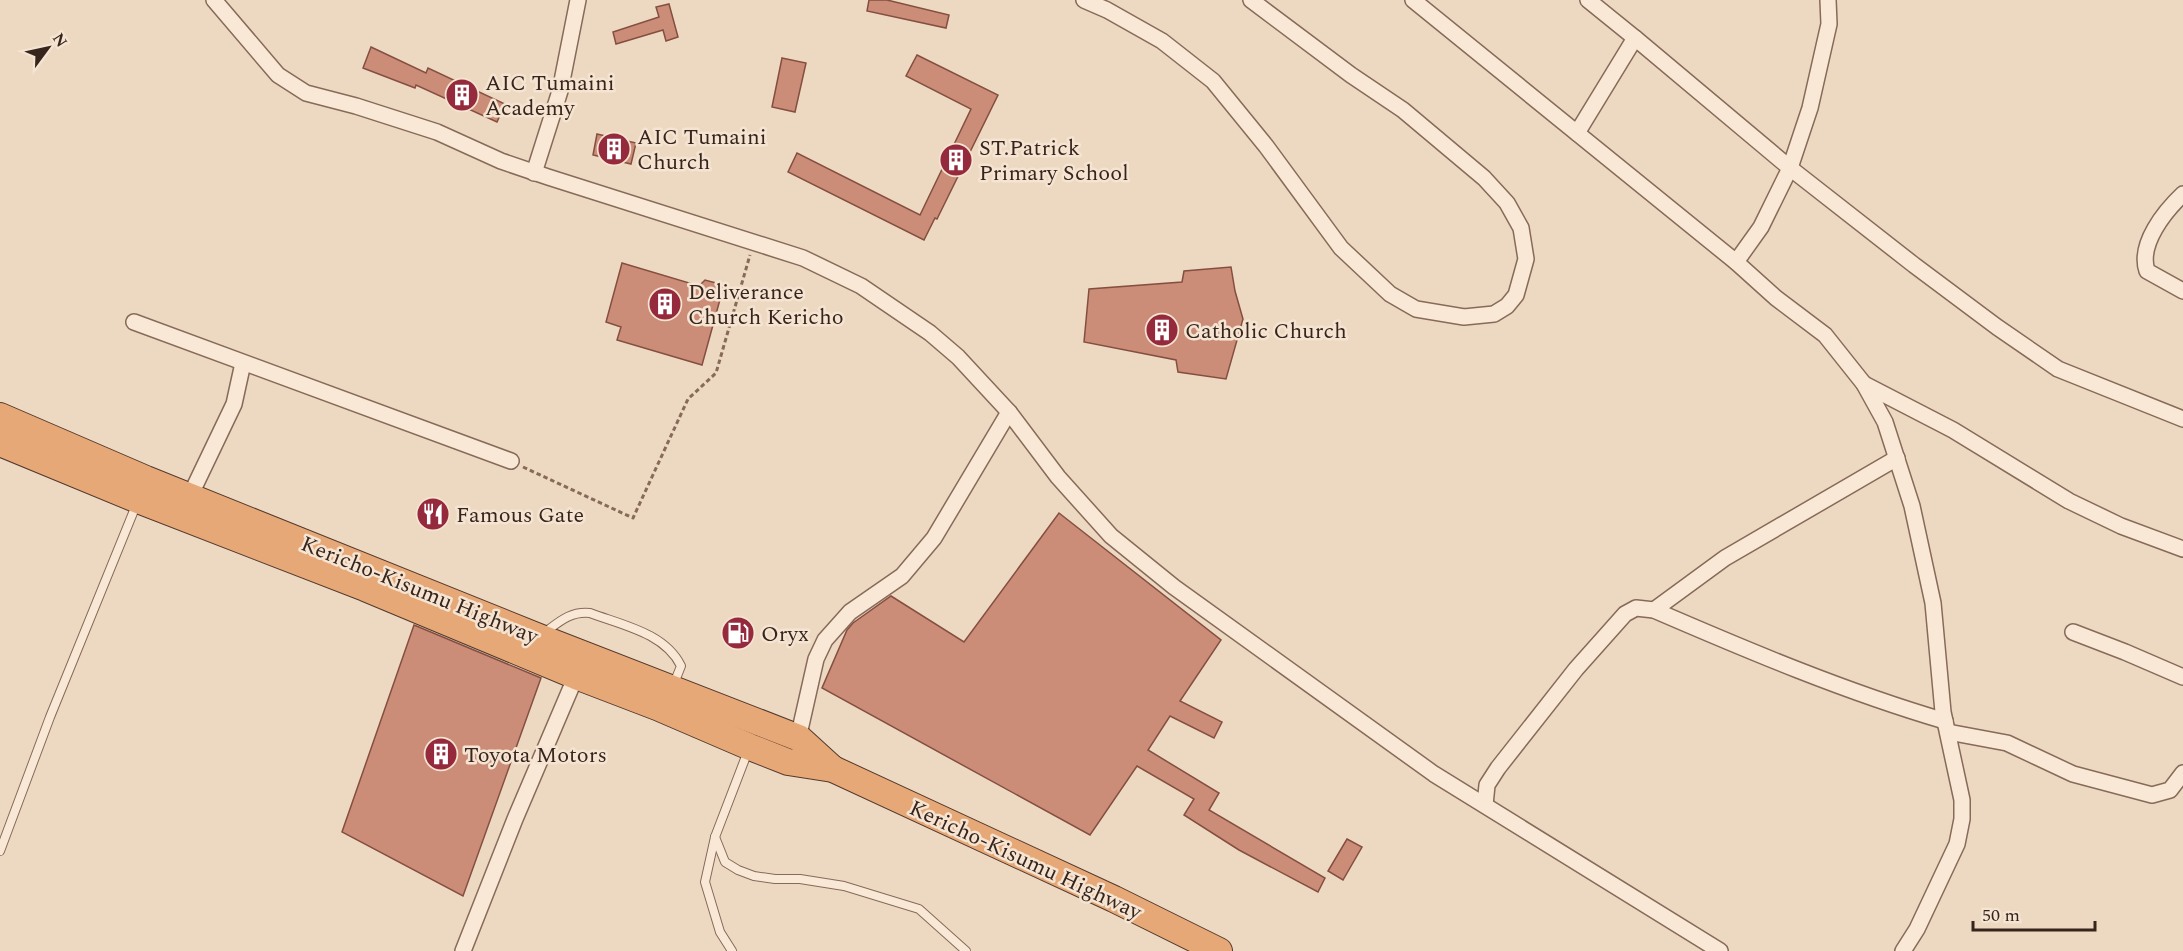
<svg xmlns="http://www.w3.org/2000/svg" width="2183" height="951" font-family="Spectral,serif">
<rect width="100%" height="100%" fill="#edd9c2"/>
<!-- building -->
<g fill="#cb8d78" stroke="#854f40" stroke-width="1.5">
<path d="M869,0H887L949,15L946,28L867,11Z"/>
<path d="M669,4L678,37L666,41L663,30L616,44L613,32L659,17L656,7Z"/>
<path d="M371,47L426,73L428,68L505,104L497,122L416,85L415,88L363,68Z"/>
<path d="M917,55L998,95L937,219L935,218L924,240L788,172L797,153L920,215L971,109L906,76Z"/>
<path d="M782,58L806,63L795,112L772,107Z"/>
<path d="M597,134L636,143L631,164L593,155Z"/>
<path d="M622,263L699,286L705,280L724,285L702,365L617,340L621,327L606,322Z"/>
<path d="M1231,267L1235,291L1243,319L1226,379L1178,372L1176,360L1084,342L1089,289L1182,282L1184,271Z"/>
<path d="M1059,513L1221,640L1180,701L1222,722L1214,738L1170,716L1148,750L1219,793L1209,810L1325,878L1318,892L1239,850L1184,815L1194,799L1137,766L1090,835L822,688L847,630L853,623L891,596L964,642Z"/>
<path d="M414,625L541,678L463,896L342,832Z"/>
<path d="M1347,839L1362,847L1343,880L1328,871Z"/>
</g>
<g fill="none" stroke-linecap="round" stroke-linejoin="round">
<defs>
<g id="service">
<path d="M544,633C559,622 570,611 590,613C622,625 665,633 681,666L673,686"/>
<path d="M715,837L725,862L738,870L754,876L775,879H800L844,886L919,909L966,951"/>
<path d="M0,851L50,717L137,503"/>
<path d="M732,951L720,932L705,882L715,837L748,751"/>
</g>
<g id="minor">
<path d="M214,0L278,75L306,93L356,106L437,132L501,161L548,177L803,258L861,286L930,333L958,357L1009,412L1058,477L1111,536L1174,587L1434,774L1720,951"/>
<path d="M1084,0L1107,10L1162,41L1213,81L1266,146L1341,248L1390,294L1416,309L1464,317L1494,314L1507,306L1516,295L1526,259L1521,228L1507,203L1484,178L1403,110L1351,75L1251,0"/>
<path d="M1413,0L1736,262L1776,298L1825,335L1864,384L1885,422L1912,506L1933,603L1943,712L1962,800V819L1957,844L1917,929L1903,951"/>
<path d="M1635,38L1790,168L1914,265L1997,327L2058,369L2183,419"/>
<path d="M1577,133L1635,38L1588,0"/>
<path d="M534,173L560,91L578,0"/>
<path d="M2183,194C2165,211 2138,244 2147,271L2183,291"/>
<path d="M1736,262L1761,227L1790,168L1810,108L1829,24L1828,0"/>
<path d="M134,322L511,461"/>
<path d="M1864,384L1953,430L2069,501L2121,526L2183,549"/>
<path d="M190,496L234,404L243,363"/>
<path d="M1654,610L1725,558L1897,458"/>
<path d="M2073,632L2125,652L2183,677"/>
<path d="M1948,732L2007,743L2073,774L2152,795L2170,790L2183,773"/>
<path d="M797,743L816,659L825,640L850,612L902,576L934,538L1009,412"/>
<path d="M1485,805L1487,785L1498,768L1576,669L1625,614L1636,608L1654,610C1749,651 1846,692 1945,721"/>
<path d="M463,951L515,819L576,676"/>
</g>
<g id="trunk">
<path d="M0,416L146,479L539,637L799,738L833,769"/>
<path d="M0,443L138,500L365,588L576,676L657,707L750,747L788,762L833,769L1114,899L1219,951"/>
</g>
</defs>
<!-- service casing -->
<use href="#service" stroke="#876a59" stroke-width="10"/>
<!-- minor casing -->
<use href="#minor" stroke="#876a59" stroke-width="18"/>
<!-- trunk casing -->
<use href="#trunk" stroke="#54392e" stroke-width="28"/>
<!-- path -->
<path stroke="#876a59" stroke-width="3" stroke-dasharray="4.5 3" stroke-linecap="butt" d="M523,467L633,518L688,399L716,373L750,255"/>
<!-- service -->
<use href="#service" stroke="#f8e8d5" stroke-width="8"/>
<!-- minor -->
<use href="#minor" stroke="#f8e8d5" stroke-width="15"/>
<!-- trunk -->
<use href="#trunk" stroke="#e6a876" stroke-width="26"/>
</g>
<!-- icons -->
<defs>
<symbol id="building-disc" viewBox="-11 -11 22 22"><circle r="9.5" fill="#952a3d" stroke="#f5e4d1"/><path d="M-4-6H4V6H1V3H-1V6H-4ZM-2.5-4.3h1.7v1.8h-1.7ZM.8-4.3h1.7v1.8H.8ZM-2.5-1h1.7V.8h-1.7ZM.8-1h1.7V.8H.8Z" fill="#fff"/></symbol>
<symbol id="restaurant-disc" viewBox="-11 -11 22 22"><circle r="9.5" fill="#952a3d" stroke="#f5e4d1"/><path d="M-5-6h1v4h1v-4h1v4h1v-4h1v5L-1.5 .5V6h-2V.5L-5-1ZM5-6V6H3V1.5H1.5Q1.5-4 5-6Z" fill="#fff"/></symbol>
<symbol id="fuel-disc" viewBox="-11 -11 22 22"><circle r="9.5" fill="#952a3d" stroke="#f5e4d1"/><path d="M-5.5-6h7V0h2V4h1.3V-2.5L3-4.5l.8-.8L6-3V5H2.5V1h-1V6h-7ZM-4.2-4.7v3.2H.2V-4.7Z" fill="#fff"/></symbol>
</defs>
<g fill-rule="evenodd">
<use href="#building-disc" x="443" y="76" width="38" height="38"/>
<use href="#building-disc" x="595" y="130" width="38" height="38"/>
<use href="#building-disc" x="937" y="141" width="38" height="38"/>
<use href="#building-disc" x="646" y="285" width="38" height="38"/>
<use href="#building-disc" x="1143" y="311" width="38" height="38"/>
<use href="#restaurant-disc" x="414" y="495" width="38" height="38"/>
<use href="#fuel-disc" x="719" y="614" width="38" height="38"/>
<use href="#building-disc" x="422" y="735" width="38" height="38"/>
</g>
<g text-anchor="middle" stroke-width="5" stroke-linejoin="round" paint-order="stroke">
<!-- poi labels -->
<g font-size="22" fill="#37251d" stroke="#f5e4d1" text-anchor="start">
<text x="485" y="90">AIC Tumaini<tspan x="485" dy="25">Academy</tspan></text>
<text x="637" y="144">AIC Tumaini<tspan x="637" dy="25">Church</tspan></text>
<text x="979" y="155">ST.Patrick<tspan x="979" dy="25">Primary School</tspan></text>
<text x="688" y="299">Deliverance<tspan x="688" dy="25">Church Kericho</tspan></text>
<text x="1185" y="338">Catholic Church</text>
<text x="456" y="522">Famous Gate</text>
<text x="761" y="641">Oryx</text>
<text x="464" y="762">Toyota Motors</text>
</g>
<!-- street labels -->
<g font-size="22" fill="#37251d" stroke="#f5e4d1">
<text transform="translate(420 589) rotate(22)" y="8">Kericho-Kisumu Highway</text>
<text transform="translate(1026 859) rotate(25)" y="8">Kericho-Kisumu Highway</text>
</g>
</g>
<!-- north arrow -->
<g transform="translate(48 48) rotate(57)" stroke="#f5e4d1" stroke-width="4.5" paint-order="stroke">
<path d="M0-4.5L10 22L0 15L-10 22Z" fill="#37251d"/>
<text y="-9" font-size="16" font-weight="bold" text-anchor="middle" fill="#37251d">N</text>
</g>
<!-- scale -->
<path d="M1973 921v9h122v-9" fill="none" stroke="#37251d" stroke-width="3"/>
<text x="1982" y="921" font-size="18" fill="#37251d" stroke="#f5e4d1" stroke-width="4.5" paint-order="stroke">50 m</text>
</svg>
